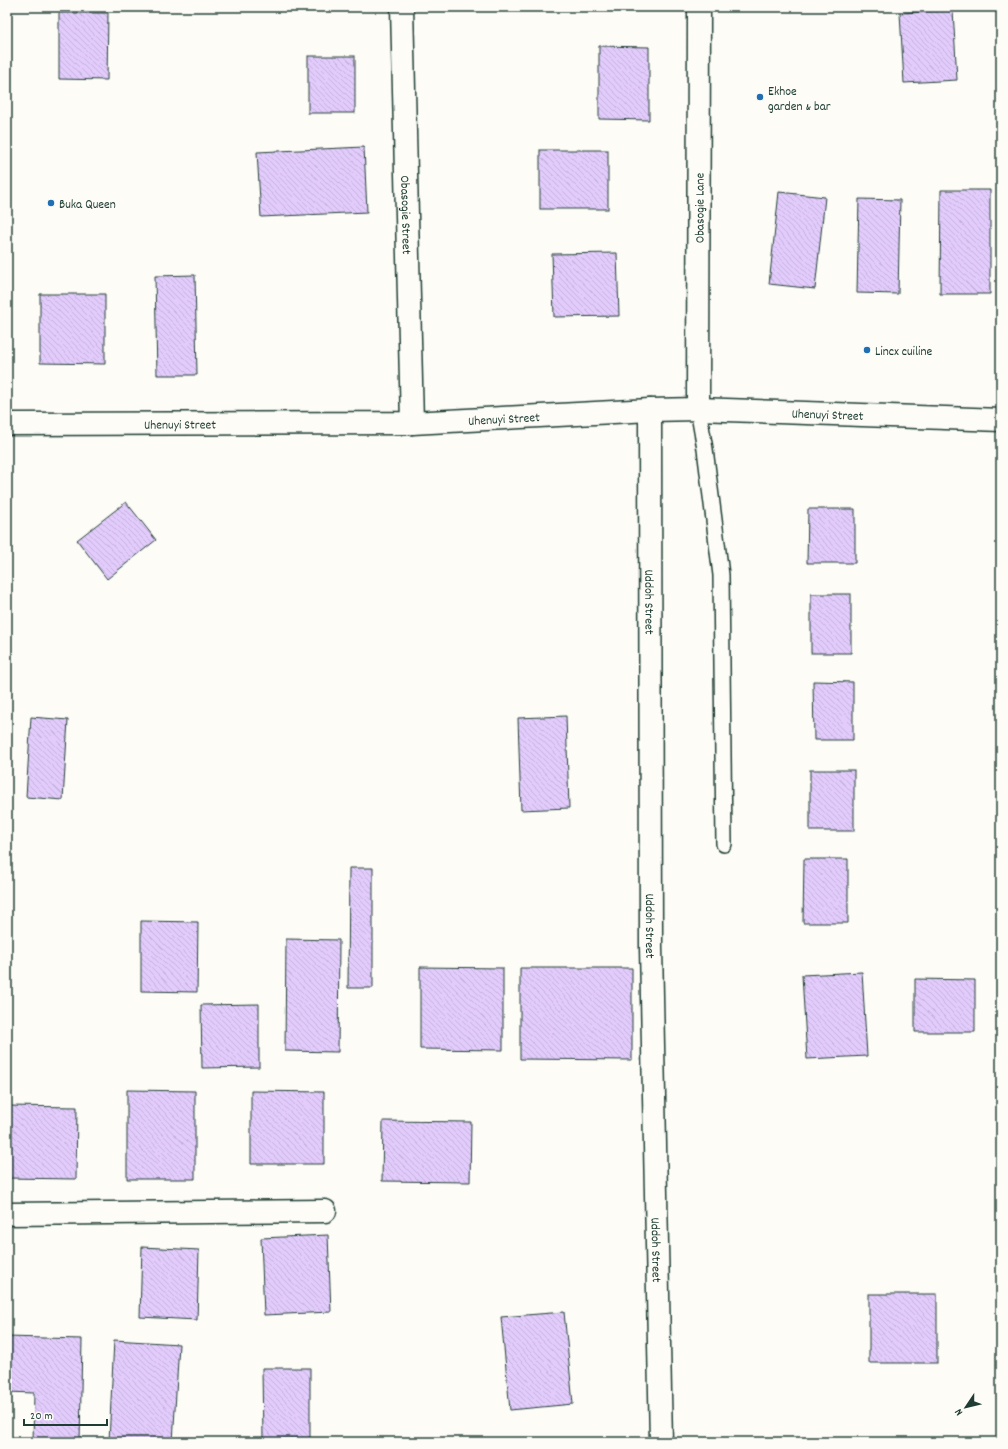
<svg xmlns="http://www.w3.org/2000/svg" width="1008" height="1449" font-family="Dekko,sans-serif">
<defs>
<pattern id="building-back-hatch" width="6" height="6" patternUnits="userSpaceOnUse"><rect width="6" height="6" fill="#e3ccfc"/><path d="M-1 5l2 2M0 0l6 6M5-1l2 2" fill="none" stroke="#c2b0d9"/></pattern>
</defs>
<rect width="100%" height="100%" fill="#fdfcf7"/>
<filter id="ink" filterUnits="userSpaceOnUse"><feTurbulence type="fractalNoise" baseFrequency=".025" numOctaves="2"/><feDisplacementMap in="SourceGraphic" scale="8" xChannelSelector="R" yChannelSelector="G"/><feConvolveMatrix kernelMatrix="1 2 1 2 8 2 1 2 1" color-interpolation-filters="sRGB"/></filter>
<g filter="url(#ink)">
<!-- building -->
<g fill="url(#building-back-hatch)" stroke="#1f3d34">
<path d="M953,10L957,80L904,83L900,13Z"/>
<path d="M59,13H108L107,80L59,79Z"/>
<path d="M599,46L649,47V120L599,119Z"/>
<rect x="308" y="56" width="47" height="57"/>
<path d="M364,147L367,212L261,217L257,152Z"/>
<rect x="540" y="150" width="68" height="59"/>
<path d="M941,190H990V294H940Z"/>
<path d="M779,192L825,197L815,289L769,284Z"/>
<path d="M859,199L900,200L898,294L857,293Z"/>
<path d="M617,253L619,316L554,317L552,254Z"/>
<path d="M195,275L197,375H157L155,276Z"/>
<path d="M40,294H105V364L40,363Z"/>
<path d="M126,502L156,540L107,579L77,540Z"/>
<path d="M808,509H855V563H807Z"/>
<rect x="811" y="594" width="40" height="59"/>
<path d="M813,681L853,682V740H814Z"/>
<path d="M566,716L569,808L521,810L518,718Z"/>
<path d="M31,717L68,720L63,800L26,797Z"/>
<rect x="810" y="770" width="44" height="61"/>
<path d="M804,859H848V923H803Z"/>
<path d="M349,868H373V988H348Z"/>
<path d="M141,921L198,922L197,992L141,991Z"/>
<path d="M286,939L339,940L338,1052L285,1051Z"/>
<path d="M420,967L503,968V1050L420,1049Z"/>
<path d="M520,968H632V1060L520,1059Z"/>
<path d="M862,972L867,1056L807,1059L802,975Z"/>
<path d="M915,979L975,980V1032H915Z"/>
<path d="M259,1004V1067L202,1068L201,1005Z"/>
<path d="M127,1090L195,1091V1179H127Z"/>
<path d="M251,1091L324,1092V1164H251Z"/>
<path d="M7,1106L77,1107L76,1179L7,1178Z"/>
<path d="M383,1121L471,1122L470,1182L382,1181Z"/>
<path d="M328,1235L331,1312L264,1315L261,1238Z"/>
<path d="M142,1247L199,1250L197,1320L140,1317Z"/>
<rect x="869" y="1294" width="68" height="69"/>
<path d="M564,1312L573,1404L510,1410L501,1317Z"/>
<path d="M7,1337L82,1339L80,1442H33L34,1393L7,1392Z"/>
<path d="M114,1340L179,1344L173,1442L109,1441Z"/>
<path d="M262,1368H310V1438L263,1439Z"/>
</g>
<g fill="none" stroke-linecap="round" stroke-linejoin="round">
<defs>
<path id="lane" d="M698,409L705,449L721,575L724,844"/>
<g id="street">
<path id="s1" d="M402,7L412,423"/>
<path id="s2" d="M698,409L699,7"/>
<path id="s3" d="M650,410L651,947L661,1442"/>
<path id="s4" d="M7,424L412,423L650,410L698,409L1001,420"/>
<path d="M7,1214L325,1211"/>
</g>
</defs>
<!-- lane casing -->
<use href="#lane" stroke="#1f3d34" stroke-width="18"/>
<!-- street casing -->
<use href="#street" stroke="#1f3d34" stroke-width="25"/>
<!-- lane -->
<use href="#lane" stroke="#fdfcf7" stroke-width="15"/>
<!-- street -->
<use href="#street" stroke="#fdfcf7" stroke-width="22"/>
</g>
</g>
<!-- markers -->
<g fill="#1f6fb2" stroke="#fdfcf7" stroke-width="1.5">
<circle cx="760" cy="97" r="4"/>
<circle cx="51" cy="203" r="4"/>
<circle cx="867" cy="350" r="4"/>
</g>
<g text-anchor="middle" stroke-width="4" stroke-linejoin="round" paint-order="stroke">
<!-- poi labels -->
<g font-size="13" fill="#1f3d34" stroke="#fdfcf7" text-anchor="start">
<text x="768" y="95">Ekhoe<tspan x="768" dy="15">garden &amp; bar</tspan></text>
<text x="59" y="208">Buka Queen</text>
<text x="875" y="355">Lincx cuiline</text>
</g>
<!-- street labels -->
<g font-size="13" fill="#1f3d34" stroke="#fdfcf7">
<text dy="5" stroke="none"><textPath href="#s2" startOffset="201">Obasogie Lane</textPath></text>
<text dy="5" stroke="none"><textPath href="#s1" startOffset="208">Obasogie Street</textPath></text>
<text dy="5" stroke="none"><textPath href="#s4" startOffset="821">Uhenuyi Street</textPath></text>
<text dy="5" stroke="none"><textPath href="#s4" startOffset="497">Uhenuyi Street</textPath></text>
<text dy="5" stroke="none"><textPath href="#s4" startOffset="173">Uhenuyi Street</textPath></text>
<text dy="5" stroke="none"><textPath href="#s3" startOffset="192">Uddoh Street</textPath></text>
<text dy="5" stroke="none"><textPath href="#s3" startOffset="516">Uddoh Street</textPath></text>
<text dy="5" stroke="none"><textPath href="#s3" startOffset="840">Uddoh Street</textPath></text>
</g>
</g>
<!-- margin -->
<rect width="1008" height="1449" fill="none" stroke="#fdfcf7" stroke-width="24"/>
<rect x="12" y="12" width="984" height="1425" fill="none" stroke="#1f3d34" stroke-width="1.5" filter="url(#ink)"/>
<!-- north arrow -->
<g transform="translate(966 1407) rotate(235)" stroke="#fdfcf7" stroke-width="3" paint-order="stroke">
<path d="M0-3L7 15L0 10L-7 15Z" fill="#1f3d34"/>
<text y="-6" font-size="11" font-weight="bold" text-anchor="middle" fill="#1f3d34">N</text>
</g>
<!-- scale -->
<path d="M24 1419v6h83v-6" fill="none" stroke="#1f3d34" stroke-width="2"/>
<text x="30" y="1419" font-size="12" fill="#1f3d34" stroke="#fdfcf7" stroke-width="3" paint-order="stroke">20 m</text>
</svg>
